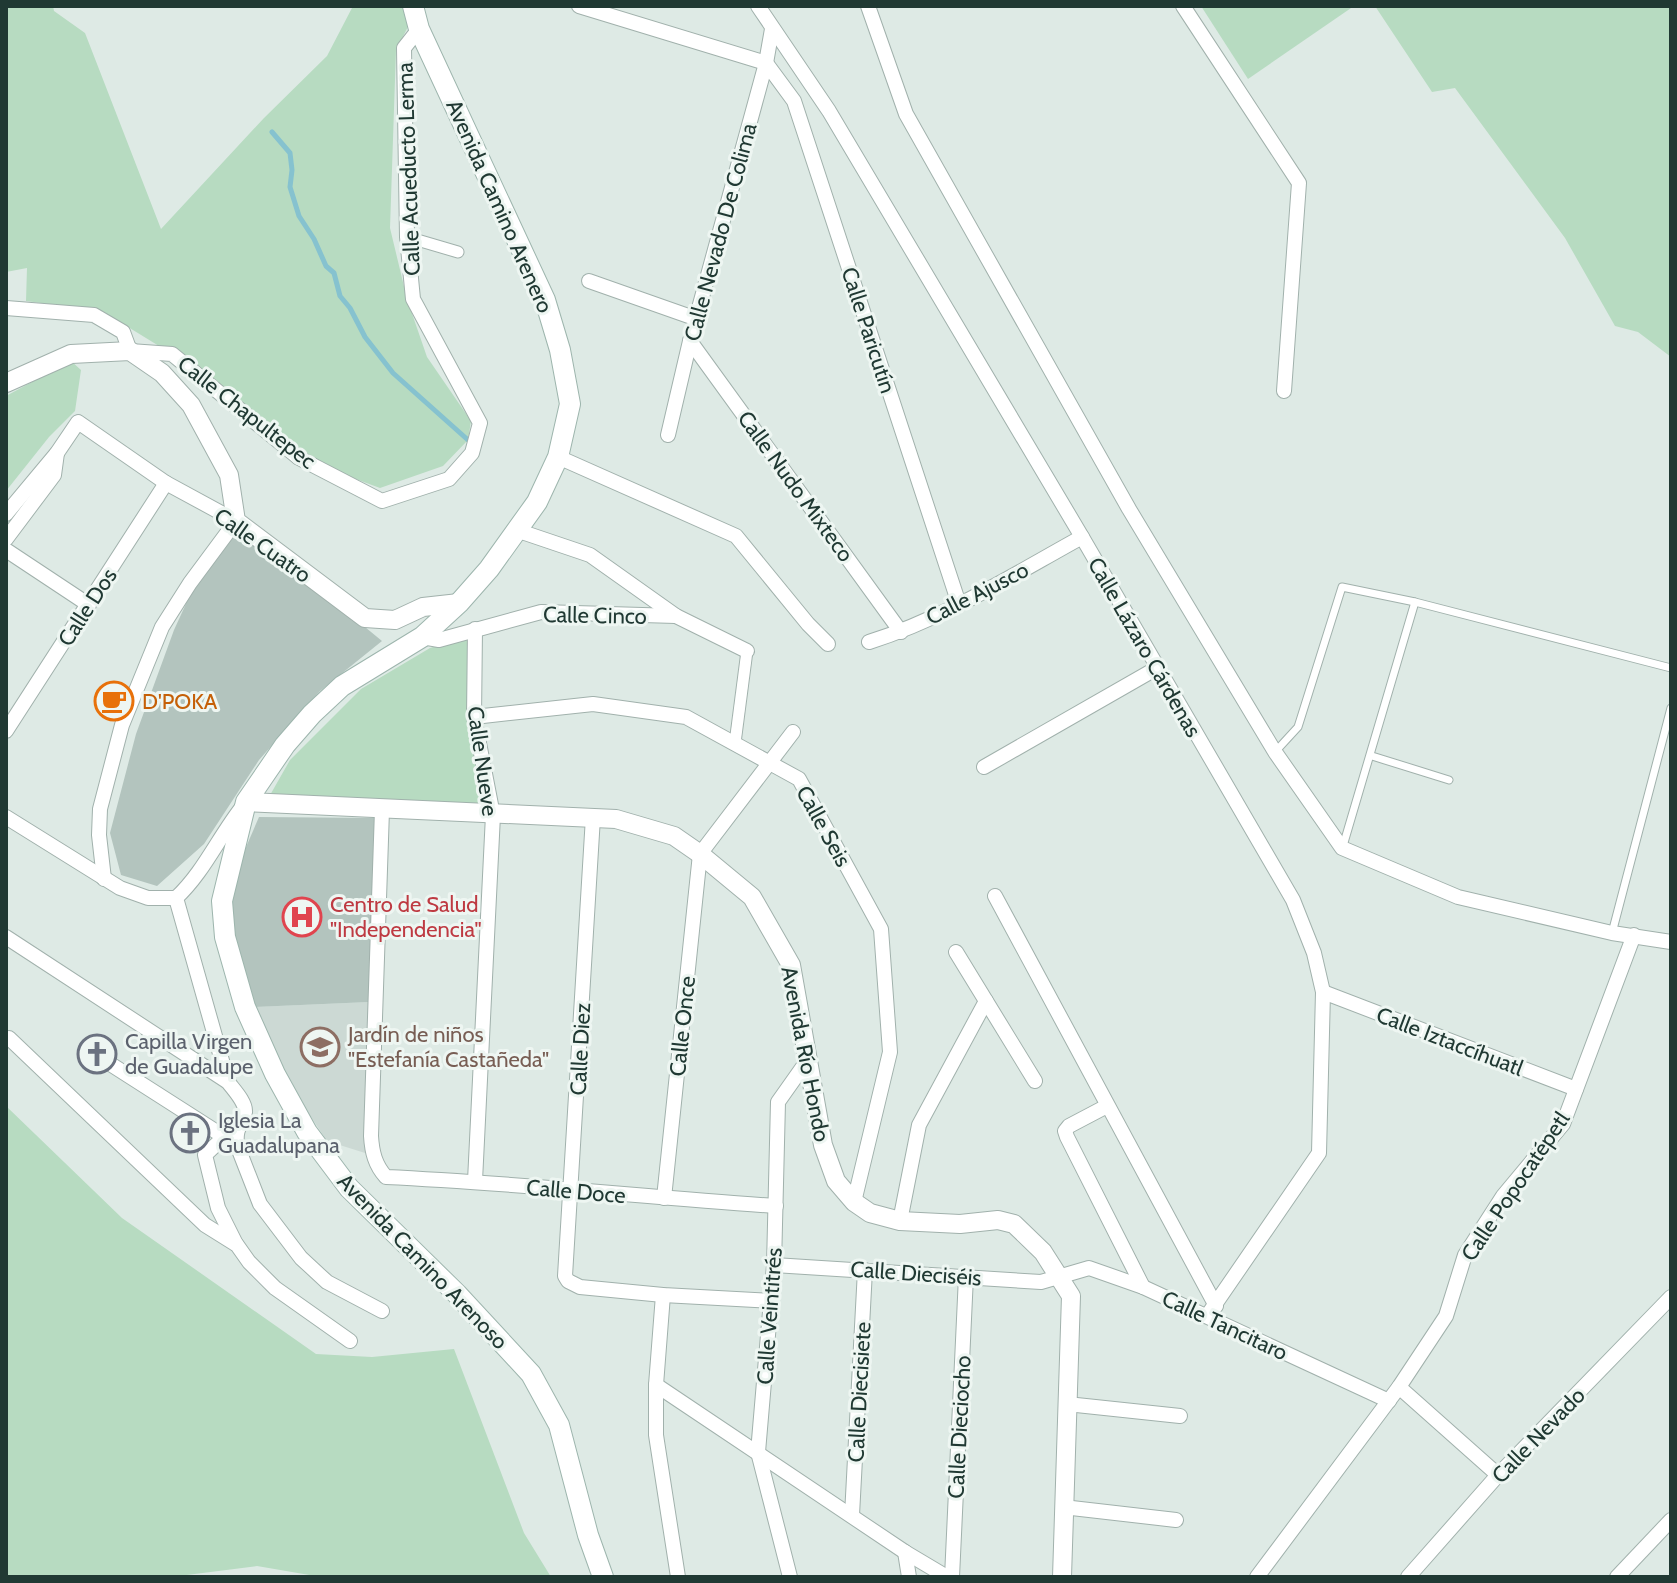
<svg xmlns="http://www.w3.org/2000/svg" width="1677" height="1583" font-family="Cabin,sans-serif">
<rect width="100%" height="100%" fill="#deeae5"/>
<!-- built -->
<path fill="#ccd9d4" d="M369,1002L365,1153L327,1141L291,1087L255,1007Z"/>
<!-- green -->
<g fill="#b7dbc1">
<path d="M6,6H53L54,11L85,33L161,229L264,118L327,56L353,6H408L412,19L396,50L390,228L407,299L427,357L471,421L468,440L443,466L380,488L299,458L172,354L102,311L26,301L27,268L6,272Z"/>
<path d="M1201,6H1354L1248,79Z"/>
<path d="M1375,6H1671V357L1638,332L1615,326L1565,238L1455,88L1432,92Z"/>
<path d="M71,361L81,370L75,411L49,437L6,491V396Z"/>
<path d="M467,637L468,721L485,810L265,804L290,760L361,689L430,648Z"/>
<path d="M6,1106L122,1218L316,1354L372,1357L454,1349L524,1533L551,1577H321L257,1566L171,1577H6Z"/>
</g>
<g fill="none" stroke-linecap="round" stroke-linejoin="round">
<!-- stream -->
<path stroke="#86c2cf" stroke-width="5" d="M272,132L290,153L292,170L290,187L299,216L314,239L326,266L334,273L340,296L350,308L365,337L393,373L468,440"/>
</g>
<!-- building -->
<g fill="#b3c4be">
<path d="M236,521L382,641L320,691L259,760L204,844L157,886L121,875L110,833L136,734L174,630L190,595Z"/>
<path d="M259,817L376,818L369,1002L255,1007L232,937L231,898L237,868Z"/>
</g>
<g fill="none" stroke-linecap="round" stroke-linejoin="round">
<defs>
<g id="service">
<path d="M1275,752L1298,727L1342,587L1415,602L1671,668"/>
<path d="M1372,756L1449,780"/>
<path d="M1343,846L1415,602"/>
<path d="M1612,933L1671,708"/>
</g>
<g id="pedestrian">
<path d="M407,237L458,252"/>
<path d="M735,743L747,651"/>
</g>
<g id="minor">
<path d="M579,6L766,63L794,101L959,604"/>
<path d="M758,6L829,111L1082,537L1293,900L1314,953L1323,992L1319,1153L1207,1316"/>
<path d="M868,6L906,114L1129,509L1275,752L1342,848L1458,897L1612,933L1671,942"/>
<path d="M1183,6L1299,183L1284,391"/>
<path d="M589,281L697,319"/>
<path d="M6,308L94,315L123,332L130,351L172,354L299,458L382,501L449,479L472,453L480,423L413,299L407,237L404,48L419,29"/>
<path d="M690,341L901,632"/>
<path d="M668,435L690,341L766,63L772,29"/>
<path d="M558,457L736,536L808,624L828,644"/>
<path d="M6,514L57,453L78,422L166,483L236,521L190,583L162,627L122,725L100,809L99,835L104,879"/>
<path d="M519,531L590,555L676,616L747,651"/>
<path d="M6,539L54,475L57,453"/>
<path d="M6,550L89,605"/>
<path d="M475,629L474,717L493,815L475,1181"/>
<path d="M422,637L439,640L541,612L676,616"/>
<path d="M869,642C945,618 1013,575 1082,537"/>
<path d="M474,717L593,704L686,717L799,779L881,929L890,1052L854,1202"/>
<path d="M6,731L166,483"/>
<path d="M984,767L1157,668"/>
<path d="M382,810L371,1136C372,1152 375,1165 386,1177C517,1183 646,1197 776,1206"/>
<path d="M6,817L120,888L148,898H176"/>
<path d="M593,817L565,1276L568,1281L580,1287L663,1295L771,1301"/>
<path d="M995,896L1216,1306"/>
<path d="M6,937L228,1082C233,1089 246,1102 245,1112C243,1126 235,1125 237,1145"/>
<path d="M956,952L1035,1081"/>
<path d="M1323,992L1576,1089"/>
<path d="M9,1038L205,1225L237,1245L249,1262L275,1288L350,1341"/>
<path d="M101,1058L237,1145L260,1204L301,1258L327,1282L382,1311"/>
<path d="M228,1082L176,898C204,872 219,836 243,806"/>
<path d="M1107,1106L1069,1126L1065,1131L1067,1137L1143,1287"/>
<path d="M223,1138L205,1155L218,1208L236,1244"/>
<path d="M664,1198L700,854L793,732"/>
<path d="M900,1221L919,1125L986,1001"/>
<path d="M774,1265L1041,1282L1089,1268L1143,1287L1389,1401"/>
<path d="M663,1295L656,1385V1435L678,1577"/>
<path d="M656,1385L905,1552L947,1577"/>
<path d="M1399,1387L1498,1475"/>
<path d="M1067,1404L1180,1416"/>
<path d="M1063,1507L1176,1520"/>
<path d="M852,1515L865,1270"/>
<path d="M905,1552L909,1577"/>
<path d="M790,1577L758,1452L774,1265L778,1102L807,1061"/>
<path d="M952,1577L966,1276"/>
<path d="M1257,1577L1399,1387L1446,1316L1465,1255L1503,1196L1563,1124L1634,935"/>
<path d="M1408,1577L1498,1475L1671,1297"/>
<path d="M1617,1577L1671,1520"/>
</g>
<g id="tertiary">
<path d="M6,383L71,354L130,351L162,373L191,405L229,475L236,521L365,618L395,620L423,607L459,603"/>
<path d="M246,802L616,819L674,836L700,854L752,897L791,965L823,1145L836,1181L854,1202L870,1213L900,1221L960,1224L998,1220L1014,1224L1043,1252L1071,1296L1062,1577"/>
</g>
<path id="secondary" d="M413,6L419,29L545,300L560,350L570,404L558,457L537,502L489,569L459,603L422,637L342,686L312,714L285,745L246,802L222,901L225,937L245,1007L275,1074L307,1132L349,1188L457,1294L531,1374L559,1425L588,1535L603,1577"/>
</defs>
<!-- service casing -->
<use href="#service" stroke="#a1b1ac" stroke-width="9"/>
<!-- pedestrian casing -->
<use href="#pedestrian" stroke="#a1b1ac" stroke-width="13"/>
<!-- minor casing -->
<use href="#minor" stroke="#a1b1ac" stroke-width="16"/>
<!-- tertiary casing -->
<use href="#tertiary" stroke="#a1b1ac" stroke-width="20"/>
<!-- secondary casing -->
<use href="#secondary" stroke="#9db5ad" stroke-width="22"/>
<!-- service -->
<use href="#service" stroke="#fff" stroke-width="7"/>
<!-- pedestrian -->
<use href="#pedestrian" stroke="#fff" stroke-width="11"/>
<!-- minor -->
<use href="#minor" stroke="#fff" stroke-width="14"/>
<!-- tertiary -->
<use href="#tertiary" stroke="#fff" stroke-width="18"/>
<!-- secondary -->
<use href="#secondary" stroke="#fff" stroke-width="20"/>
</g>
<!-- icons -->
<defs>
<symbol id="cafe-ring" viewBox="-11 -11 22 22"><circle r="9.5" fill="#eef6f2" stroke="#e8710a" stroke-width="1.5"/><path d="M-5.5-4.5H6V0H3Q3 3.5 0 3.5H-2.5Q-5.5 3.5-5.5 0ZM3-3.2v2h1.7v-2ZM-6 4.5H4V6H-6Z" fill="#e8710a"/></symbol>
<symbol id="hospital-ring" viewBox="-11 -11 22 22"><circle r="9.5" fill="#eef6f2" stroke="#e0444e" stroke-width="1.5"/><path d="M-5-5h3v3.5h4V-5h3V5h-3V1.5h-4V5h-3Z" fill="#e0444e"/></symbol>
<symbol id="school-ring" viewBox="-11 -11 22 22"><circle r="9.5" fill="#eef6f2" stroke="#8d6e63" stroke-width="1.5"/><path d="M0-5L7-2L0 1L-7-2ZM-4 1L0 2.5L4 1V4Q0 6-4 4Z" fill="#8d6e63"/></symbol>
<symbol id="church-ring" viewBox="-11 -11 22 22"><circle r="9.5" fill="#eef6f2" stroke="#6b7280" stroke-width="1.5"/><path d="M-1.2-6h2.4v3.5h3.3v2.4h-3.3V6h-2.4V-.1h-3.3v-2.4h3.3Z" fill="#6b7280"/></symbol>
</defs>
<g fill-rule="evenodd">
<use href="#cafe-ring" x="92" y="679" width="44" height="44"/>
<use href="#hospital-ring" x="280" y="895" width="44" height="44"/>
<use href="#school-ring" x="298" y="1025" width="44" height="44"/>
<use href="#church-ring" x="75" y="1032" width="44" height="44"/>
<use href="#church-ring" x="168" y="1111" width="44" height="44"/>
</g>
<g text-anchor="middle" stroke-width="6" stroke-linejoin="round" paint-order="stroke">
<!-- street labels -->
<g font-size="22" fill="#203933" stroke="#eef6f2">
<text transform="translate(408 169) rotate(-92)" y="8">Calle Acueducto Lerma</text>
<text transform="translate(500 206) rotate(66)" y="8">Avenida Camino Arenero</text>
<text transform="translate(720 232) rotate(-75)" y="8">Calle Nevado De Colima</text>
<text transform="translate(869 330) rotate(72)" y="8">Calle Paricutín</text>
<text transform="translate(247 412) rotate(38)" y="8">Calle Chapultepec</text>
<text transform="translate(796 486) rotate(54)" y="8">Calle Nudo Mixteco</text>
<text transform="translate(263 545) rotate(35)" y="8">Calle Cuatro</text>
<text transform="translate(977 593) rotate(-27)" y="8">Calle Ajusco</text>
<text transform="translate(87 607) rotate(-57)" y="8">Calle Dos</text>
<text transform="translate(595 615) rotate(1)" y="8">Calle Cinco</text>
<text transform="translate(1145 647) rotate(60)" y="8">Calle Lázaro Cárdenas</text>
<text transform="translate(483 761) rotate(82)" y="8">Calle Nueve</text>
<text transform="translate(824 826) rotate(61)" y="8">Calle Seis</text>
<text transform="translate(682 1026) rotate(-84)" y="8">Calle Once</text>
<text transform="translate(1450 1041) rotate(21)" y="8">Calle Iztaccíhuatl</text>
<text transform="translate(580 1049) rotate(-87)" y="8">Calle Diez</text>
<text transform="translate(806 1054) rotate(79)" y="8">Avenida Río Hondo</text>
<text transform="translate(1515 1186) rotate(-56)" y="8">Calle Popocatépetl</text>
<text transform="translate(576 1191) rotate(5)" y="8">Calle Doce</text>
<text transform="translate(423 1261) rotate(46)" y="8">Avenida Camino Arenoso</text>
<text transform="translate(916 1273) rotate(4)" y="8">Calle Dieciséis</text>
<text transform="translate(769 1316) rotate(-86)" y="8">Calle Veintitrés</text>
<text transform="translate(1225 1325) rotate(25)" y="8">Calle Tancitaro</text>
<text transform="translate(859 1392) rotate(-87)" y="8">Calle Diecisiete</text>
<text transform="translate(959 1427) rotate(-87)" y="8">Calle Dieciocho</text>
<text transform="translate(1538 1435) rotate(-46)" y="8">Calle Nevado</text>
</g>
<!-- food labels -->
<g font-size="22" fill="#c56008" stroke="#eef6f2" text-anchor="start">
<text x="142" y="709">D'POKA</text>
</g>
<!-- health labels -->
<g font-size="22" fill="#be3a42" stroke="#eef6f2" text-anchor="start">
<text x="330" y="912">Centro de Salud<tspan x="330" dy="25">"Independencia"</tspan></text>
</g>
<!-- education labels -->
<g font-size="22" fill="#785e54" stroke="#eef6f2" text-anchor="start">
<text x="348" y="1042">Jardín de niños<tspan x="348" dy="25">"Estefanía Castañeda"</tspan></text>
</g>
<!-- worship labels -->
<g font-size="22" fill="#5b616d" stroke="#eef6f2" text-anchor="start">
<text x="125" y="1049">Capilla Virgen<tspan x="125" dy="25">de Guadalupe</tspan></text>
<text x="218" y="1128">Iglesia La<tspan x="218" dy="25">Guadalupana</tspan></text>
</g>
</g>
<!-- border -->
<rect width="1677" height="1583" fill="none" stroke="#203933" stroke-width="16"/>
</svg>
